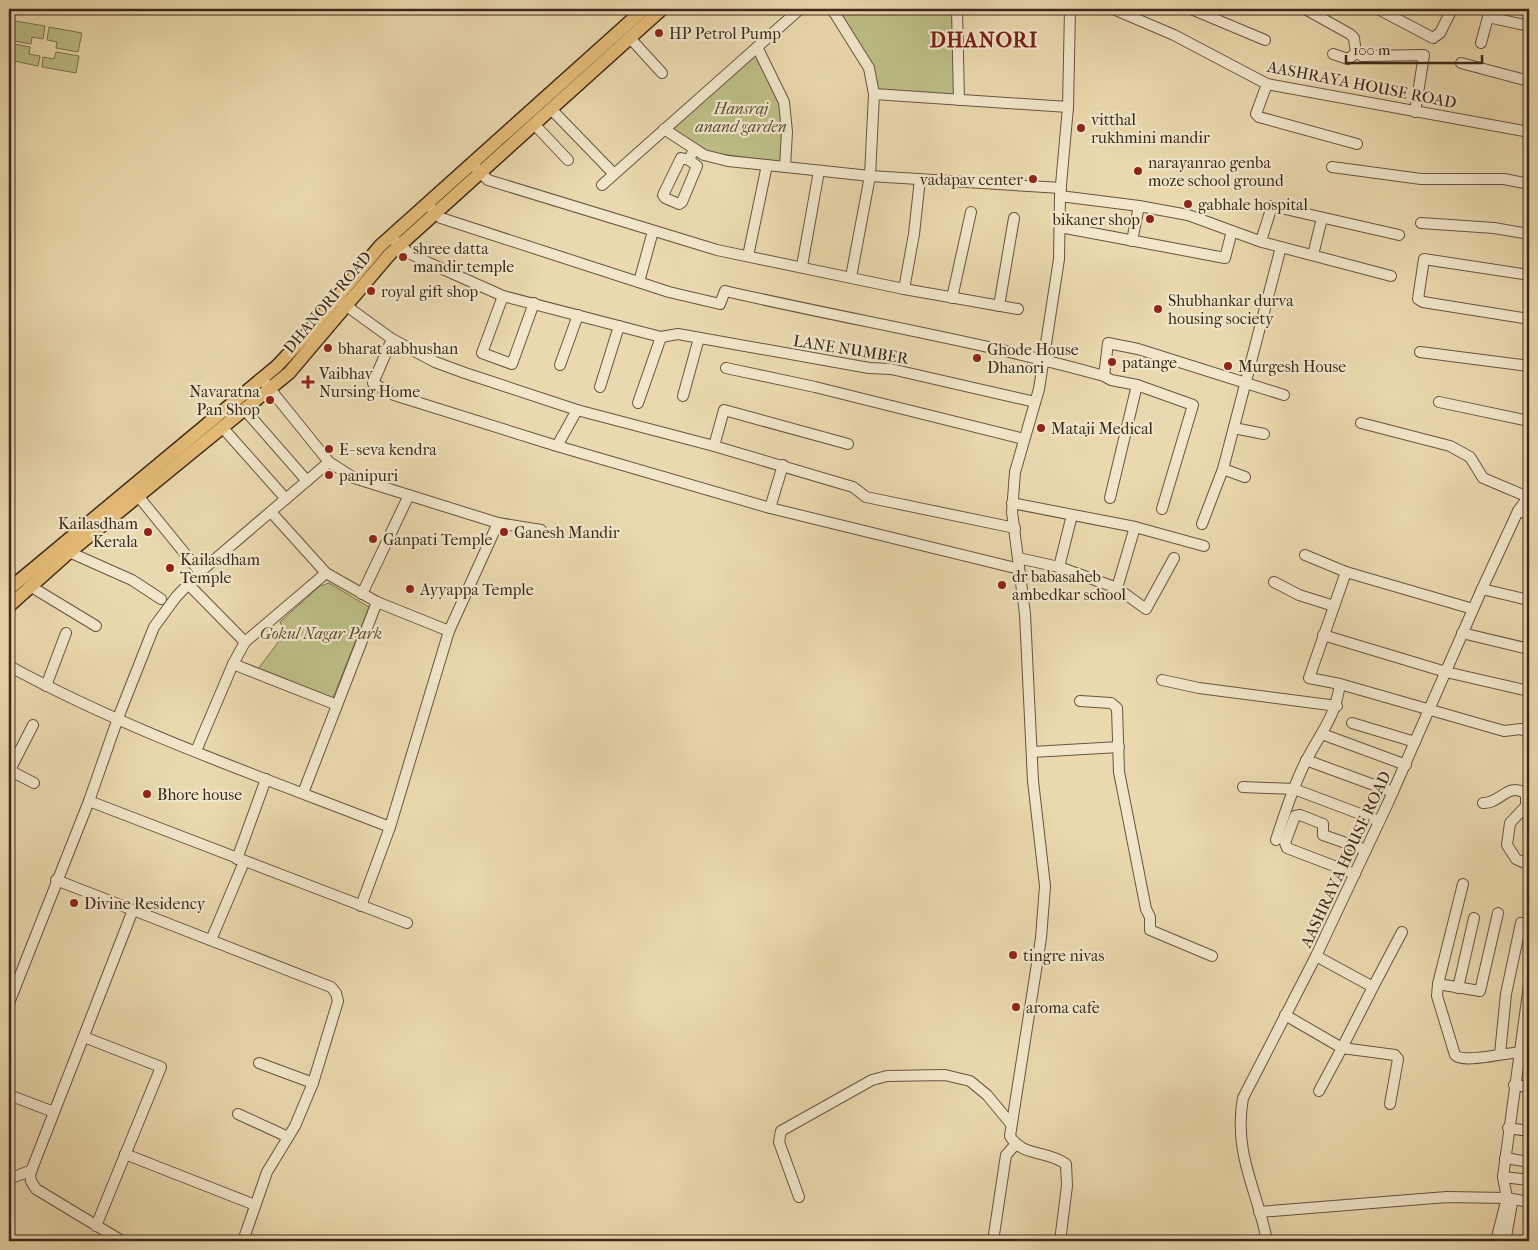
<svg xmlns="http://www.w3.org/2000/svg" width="1538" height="1250" font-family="'IM FELL French Canon',serif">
<rect width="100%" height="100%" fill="#ead9ae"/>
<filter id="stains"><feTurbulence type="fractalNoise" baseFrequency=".004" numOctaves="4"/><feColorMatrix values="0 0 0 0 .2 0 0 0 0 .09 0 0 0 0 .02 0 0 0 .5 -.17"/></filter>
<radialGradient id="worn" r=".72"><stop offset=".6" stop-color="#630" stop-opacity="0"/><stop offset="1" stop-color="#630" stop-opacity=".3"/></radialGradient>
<!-- green -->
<g fill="#bdbe86" stroke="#7c7350">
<path d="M835,9H956L955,96L879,91Z"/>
<path d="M9,20L45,26L43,39L32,37L31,44L9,40Z"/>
<path d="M49,27L82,33L78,52L56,48L57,42L47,40Z"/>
<path d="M9,43L30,47L29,54L40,56L38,66L9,60Z"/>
<path d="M56,52L79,56L76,73L42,67L43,57L54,59Z"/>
<path d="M755,53L781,100L782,162L705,152L670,129Z"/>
<path d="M329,583L369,607L333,698L258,669L285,633L280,622L320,586Z"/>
</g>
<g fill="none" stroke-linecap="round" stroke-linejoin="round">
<defs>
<g id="minor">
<path d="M832,9L869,68L874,94L870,176L851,277"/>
<path d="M957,9L959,100"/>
<path d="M1113,9L1174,35L1267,84L1529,132"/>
<path d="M1191,9L1265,40"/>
<path d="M1305,9L1350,34L1354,38L1356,53L1362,56L1424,55L1415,112"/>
<path d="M1378,9L1433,38L1440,33L1452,9"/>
<path d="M630,38L662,73"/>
<path d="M1481,43L1488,17L1529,26"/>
<path d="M757,47L784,102L787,132L785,167"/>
<path d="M1333,54L1348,59L1356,53"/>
<path d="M1461,63L1529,81"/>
<path d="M1267,84L1256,114L1259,117L1357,144"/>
<path d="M874,94L1068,107"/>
<path d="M551,109L614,174"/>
<path d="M534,124L568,160"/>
<path d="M664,129L704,155L728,161L870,176L1061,188"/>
<path d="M689,160L697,166L682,202L679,204L665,198L663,195L681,158L689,160L694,149"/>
<path d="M1332,167L1421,179H1504L1529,184"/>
<path d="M476,168L488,180L717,250L904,289L1018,309"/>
<path d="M602,185L800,9"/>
<path d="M1060,196L1139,206L1188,215L1262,242L1391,276"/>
<path d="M431,208L441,218L669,292L720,304L725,291C851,320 979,341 1104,376L1111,380L1137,385L1193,405L1162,509"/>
<path d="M1421,223L1494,228L1529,234"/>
<path d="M1060,227L1225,258L1232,231"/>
<path d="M395,241L409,253L427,262L503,296L661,337L678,334L869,368L891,369L1035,402"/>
<path d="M1132,241L1139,206"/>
<path d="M1261,241L1272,206L1399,235"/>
<path d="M1313,255L1322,218"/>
<path d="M748,256L767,165"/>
<path d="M802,266L819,171"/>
<path d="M1529,275L1424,259L1418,299L1423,302L1529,319"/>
<path d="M639,282L653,231"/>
<path d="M904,289L914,234L920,179"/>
<path d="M503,296L482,353L512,364L534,303"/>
<path d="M952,298L971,212"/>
<path d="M341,302L392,339L373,383L394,395L557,446L770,508L1019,569"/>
<path d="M999,306L1014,218"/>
<path d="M392,339L435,362L465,373L577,410L714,446L853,487L866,497L1015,528"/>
<path d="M1420,352L1529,366"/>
<path d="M560,365L578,315"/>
<path d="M726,368L815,387L1024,439"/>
<path d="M1104,376L1108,343L1138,349L1284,395"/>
<path d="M266,384L329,462L354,478L498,523L541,530"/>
<path d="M600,387L619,326"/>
<path d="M683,396L699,338"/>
<path d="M1439,402L1529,421"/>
<path d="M638,403L661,337"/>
<path d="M244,409L307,481"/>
<path d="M1361,423L1450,446L1470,457L1483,478L1528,497"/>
<path d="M222,427L286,499"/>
<path d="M1234,428L1264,434"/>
<path d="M557,446L577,410"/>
<path d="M714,446L724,410L848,444"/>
<path d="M1223,469L1245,477"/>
<path d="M134,491L200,572"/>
<path d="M1110,498L1137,385"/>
<path d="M1012,503L1135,527L1204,546"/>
<path d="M770,508L783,465"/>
<path d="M1518,511L1529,514"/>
<path d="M271,512L326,573L377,602L449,631"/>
<path d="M1202,524L1223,469L1281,247"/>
<path d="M69,552L132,580L161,599"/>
<path d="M1305,555L1346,572L1473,609"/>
<path d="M1018,558L1059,567L1117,588L1146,609L1174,558"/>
<path d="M1059,567L1072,515"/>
<path d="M1346,572L1309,678L1340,684L1504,731L1521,729L1529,733"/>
<path d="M1274,582L1299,595L1334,606"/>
<path d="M188,584L245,642"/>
<path d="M30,586L96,626"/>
<path d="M1117,588L1135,527"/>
<path d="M1482,589L1529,600"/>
<path d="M362,594L409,495"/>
<path d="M1462,633L1529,649"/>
<path d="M1323,635L1446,672L1529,691"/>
<path d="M233,664L337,705"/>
<path d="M9,666C130,732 262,777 390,827"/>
<path d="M1162,680L1199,688L1337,706"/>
<path d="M46,686L66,633"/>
<path d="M1080,701L1111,703L1117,708L1119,772L1146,909L1150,917V930L1212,956"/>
<path d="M1352,723L1415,742"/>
<path d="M1322,734L1406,765"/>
<path d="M196,751L233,664L245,642L326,573"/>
<path d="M1032,752L1119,747"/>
<path d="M1306,760L1393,792"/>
<path d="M9,770L34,783"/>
<path d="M10,770L33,725"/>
<path d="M1243,787L1294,789L1379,821"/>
<path d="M303,793L377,602"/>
<path d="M89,801L407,923"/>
<path d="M1483,803C1500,804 1508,781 1526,794V806L1510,823L1507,845L1516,859L1529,865"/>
<path d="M1276,840C1285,813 1293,786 1306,761C1321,732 1335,718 1340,684"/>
<path d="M237,859L266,779"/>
<path d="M1355,874L1287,848L1285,843L1295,816L1300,815L1323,824V835L1366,850"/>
<path d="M56,880L331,987L336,993L338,1001L313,1083L295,1126L267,1172L243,1241"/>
<path d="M1463,884L1438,984L1437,996L1455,1055C1465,1065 1512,1050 1529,1052"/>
<path d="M361,906L390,827L449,631L498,523"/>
<path d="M211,940L244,862"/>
<path d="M1316,956L1373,987L1402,932"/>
<path d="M1438,984L1480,991L1498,913"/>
<path d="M1458,988L1474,918"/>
<path d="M9,1003L89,801L118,718L154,627L176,597L200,572L329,462"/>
<path d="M1285,1015L1342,1048L1373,987"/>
<path d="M84,1037L161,1067L96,1226"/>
<path d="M1500,1054L1506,994L1521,923L1529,924"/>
<path d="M259,1063L313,1083"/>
<path d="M1514,1085L1529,1087"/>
<path d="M1319,1091L1342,1048L1395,1055L1398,1059L1390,1104"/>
<path d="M9,1095L54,1112"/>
<path d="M238,1114L288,1137"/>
<path d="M1508,1128L1529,1131"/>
<path d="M125,1154L255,1205"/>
<path d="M1505,1158L1529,1162"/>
<path d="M1503,1177L1529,1180"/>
<path d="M9,1179L32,1170"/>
<path d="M799,1197L779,1142L781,1131L872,1080L887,1076L945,1075L970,1081L987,1095L1011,1124"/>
<path d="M1259,1212L1447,1197L1507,1198L1529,1202"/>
<path d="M122,1241L36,1189L31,1181L30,1174L133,910"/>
<path d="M993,1241L1006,1155L1015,1145"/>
<path d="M1060,1241L1067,1186L1066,1164C1047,1150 1022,1157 1010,1136L1041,938L1045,886L1033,781L1025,614L1012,512L1015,472L1039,389L1059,259L1060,196L1068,107L1070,9"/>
<path d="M1267,1241C1257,1189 1233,1153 1243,1098L1316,956L1388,803L1482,589L1518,511L1529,496"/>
<path d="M1496,1241L1507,1198L1503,1177L1529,985"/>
<path d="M1508,1241L1506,1237L1512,1203"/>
</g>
<g id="major">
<path d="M9,589L277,366L306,335L380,246L644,9"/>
<path d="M9,606L66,555L289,373L389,255L662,9"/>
</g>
</defs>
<!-- minor casing -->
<use href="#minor" stroke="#68543f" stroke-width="12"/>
<!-- major casing -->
<use href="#major" stroke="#3c281a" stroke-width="15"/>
<!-- minor -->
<use href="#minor" stroke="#f1e6ca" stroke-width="10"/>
<!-- major -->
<use href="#major" stroke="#e5bc77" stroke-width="12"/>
</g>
<!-- markers -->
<g fill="#8f2418" stroke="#f1e6ca" stroke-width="2">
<circle cx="659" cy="33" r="5"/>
<circle cx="1081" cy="128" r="5"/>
<circle cx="1138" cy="171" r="5"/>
<circle cx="1033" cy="179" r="5"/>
<circle cx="1188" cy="204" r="5"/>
<circle cx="1150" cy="219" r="5"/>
<circle cx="403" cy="257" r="5"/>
<circle cx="371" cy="291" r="5"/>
<circle cx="1158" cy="309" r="5"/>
<circle cx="328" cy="348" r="5"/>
<circle cx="977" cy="358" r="5"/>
<circle cx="1112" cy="362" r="5"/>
<circle cx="1228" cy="366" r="5"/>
<path d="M305.5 374.5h5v5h5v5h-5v5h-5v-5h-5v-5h5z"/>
<circle cx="270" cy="400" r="5"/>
<circle cx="1041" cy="428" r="5"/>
<circle cx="329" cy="449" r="5"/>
<circle cx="329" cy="475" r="5"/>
<circle cx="148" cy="532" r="5"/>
<circle cx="504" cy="532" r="5"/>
<circle cx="373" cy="539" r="5"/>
<circle cx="170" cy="568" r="5"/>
<circle cx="1002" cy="585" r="5"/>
<circle cx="410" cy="589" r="5"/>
<circle cx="147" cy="794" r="5"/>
<circle cx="74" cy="903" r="5"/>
<circle cx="1013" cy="955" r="5"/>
<circle cx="1016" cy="1007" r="5"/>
</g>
<g text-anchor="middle" stroke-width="4.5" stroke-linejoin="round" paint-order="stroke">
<!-- poi labels -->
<g font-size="16" fill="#3c281a" stroke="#f1e6ca" text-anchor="start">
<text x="669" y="39">HP Petrol Pump</text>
<text x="1091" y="125">vitthal<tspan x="1091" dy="18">rukhmini mandir</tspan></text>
<text x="1148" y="168">narayanrao genba<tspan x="1148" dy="18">moze school ground</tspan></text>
<text x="1023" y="185" text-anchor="end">vadapav center</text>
<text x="1198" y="210">gabhale hospital</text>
<text x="1140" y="225" text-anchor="end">bikaner shop</text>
<text x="413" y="254">shree datta<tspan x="413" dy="18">mandir temple</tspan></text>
<text x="381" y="297">royal gift shop</text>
<text x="1168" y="306">Shubhankar durva<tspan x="1168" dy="18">housing society</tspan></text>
<text x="338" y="354">bharat aabhushan</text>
<text x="987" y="355">Ghode House<tspan x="987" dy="18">Dhanori</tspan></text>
<text x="1122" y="368">patange</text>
<text x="1238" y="372">Murgesh House</text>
<text x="319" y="379">Vaibhav<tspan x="319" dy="18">Nursing Home</tspan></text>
<text x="260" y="397" text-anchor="end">Navaratna<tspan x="260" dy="18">Pan Shop</tspan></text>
<text x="1051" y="434">Mataji Medical</text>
<text x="339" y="455">E- seva kendra</text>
<text x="339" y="481">panipuri</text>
<text x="138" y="529" text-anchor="end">Kailasdham<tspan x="138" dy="18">Kerala</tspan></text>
<text x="514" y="538">Ganesh Mandir</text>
<text x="383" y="545">Ganpati Temple</text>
<text x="180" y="565">Kailasdham<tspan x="180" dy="18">Temple</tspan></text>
<text x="1012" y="582">dr babasaheb<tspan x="1012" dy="18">ambedkar school</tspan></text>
<text x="420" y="595">Ayyappa Temple</text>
<text x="157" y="800">Bhore house</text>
<text x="84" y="909">Divine Residency</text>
<text x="1023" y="961">tingre nivas</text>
<text x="1026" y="1013">aroma cafe</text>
</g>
<!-- street labels -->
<g font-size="16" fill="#3c281a" stroke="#f1e6ca">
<text transform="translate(1362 84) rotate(11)" y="6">AASHRAYA HOUSE ROAD</text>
<text transform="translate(327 302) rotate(-50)" y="6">DHANORI ROAD</text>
<text transform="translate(851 349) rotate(9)" y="6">LANE NUMBER</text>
<text transform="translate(1345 859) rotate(-65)" y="6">AASHRAYA HOUSE ROAD</text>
</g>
<!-- park labels -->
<g font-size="16" font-style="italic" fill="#5c4e35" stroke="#f1e6ca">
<text x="741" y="114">Hansraj<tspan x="741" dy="18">anand garden</tspan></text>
<text x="321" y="639">Gokul Nagar Park</text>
</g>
<!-- district labels -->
<g font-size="21" font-weight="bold" letter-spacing="1" fill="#7a1f14" stroke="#f1e6ca">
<text x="984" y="47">DHANORI</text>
</g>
</g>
<!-- margin -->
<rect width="1538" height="1250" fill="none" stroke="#ead9ae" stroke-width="30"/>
<rect x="10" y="10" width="1518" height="1230" fill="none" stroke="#3c281a" stroke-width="2.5"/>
<rect x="15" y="15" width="1508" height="1220" fill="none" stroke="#3c281a"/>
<!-- scale -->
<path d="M1346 55v8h136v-8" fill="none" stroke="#3c281a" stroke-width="2.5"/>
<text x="1353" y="55" font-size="15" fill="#3c281a" stroke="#f1e6ca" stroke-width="4" paint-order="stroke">100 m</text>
<rect width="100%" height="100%" filter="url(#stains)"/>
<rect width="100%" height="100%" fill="url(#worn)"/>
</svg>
